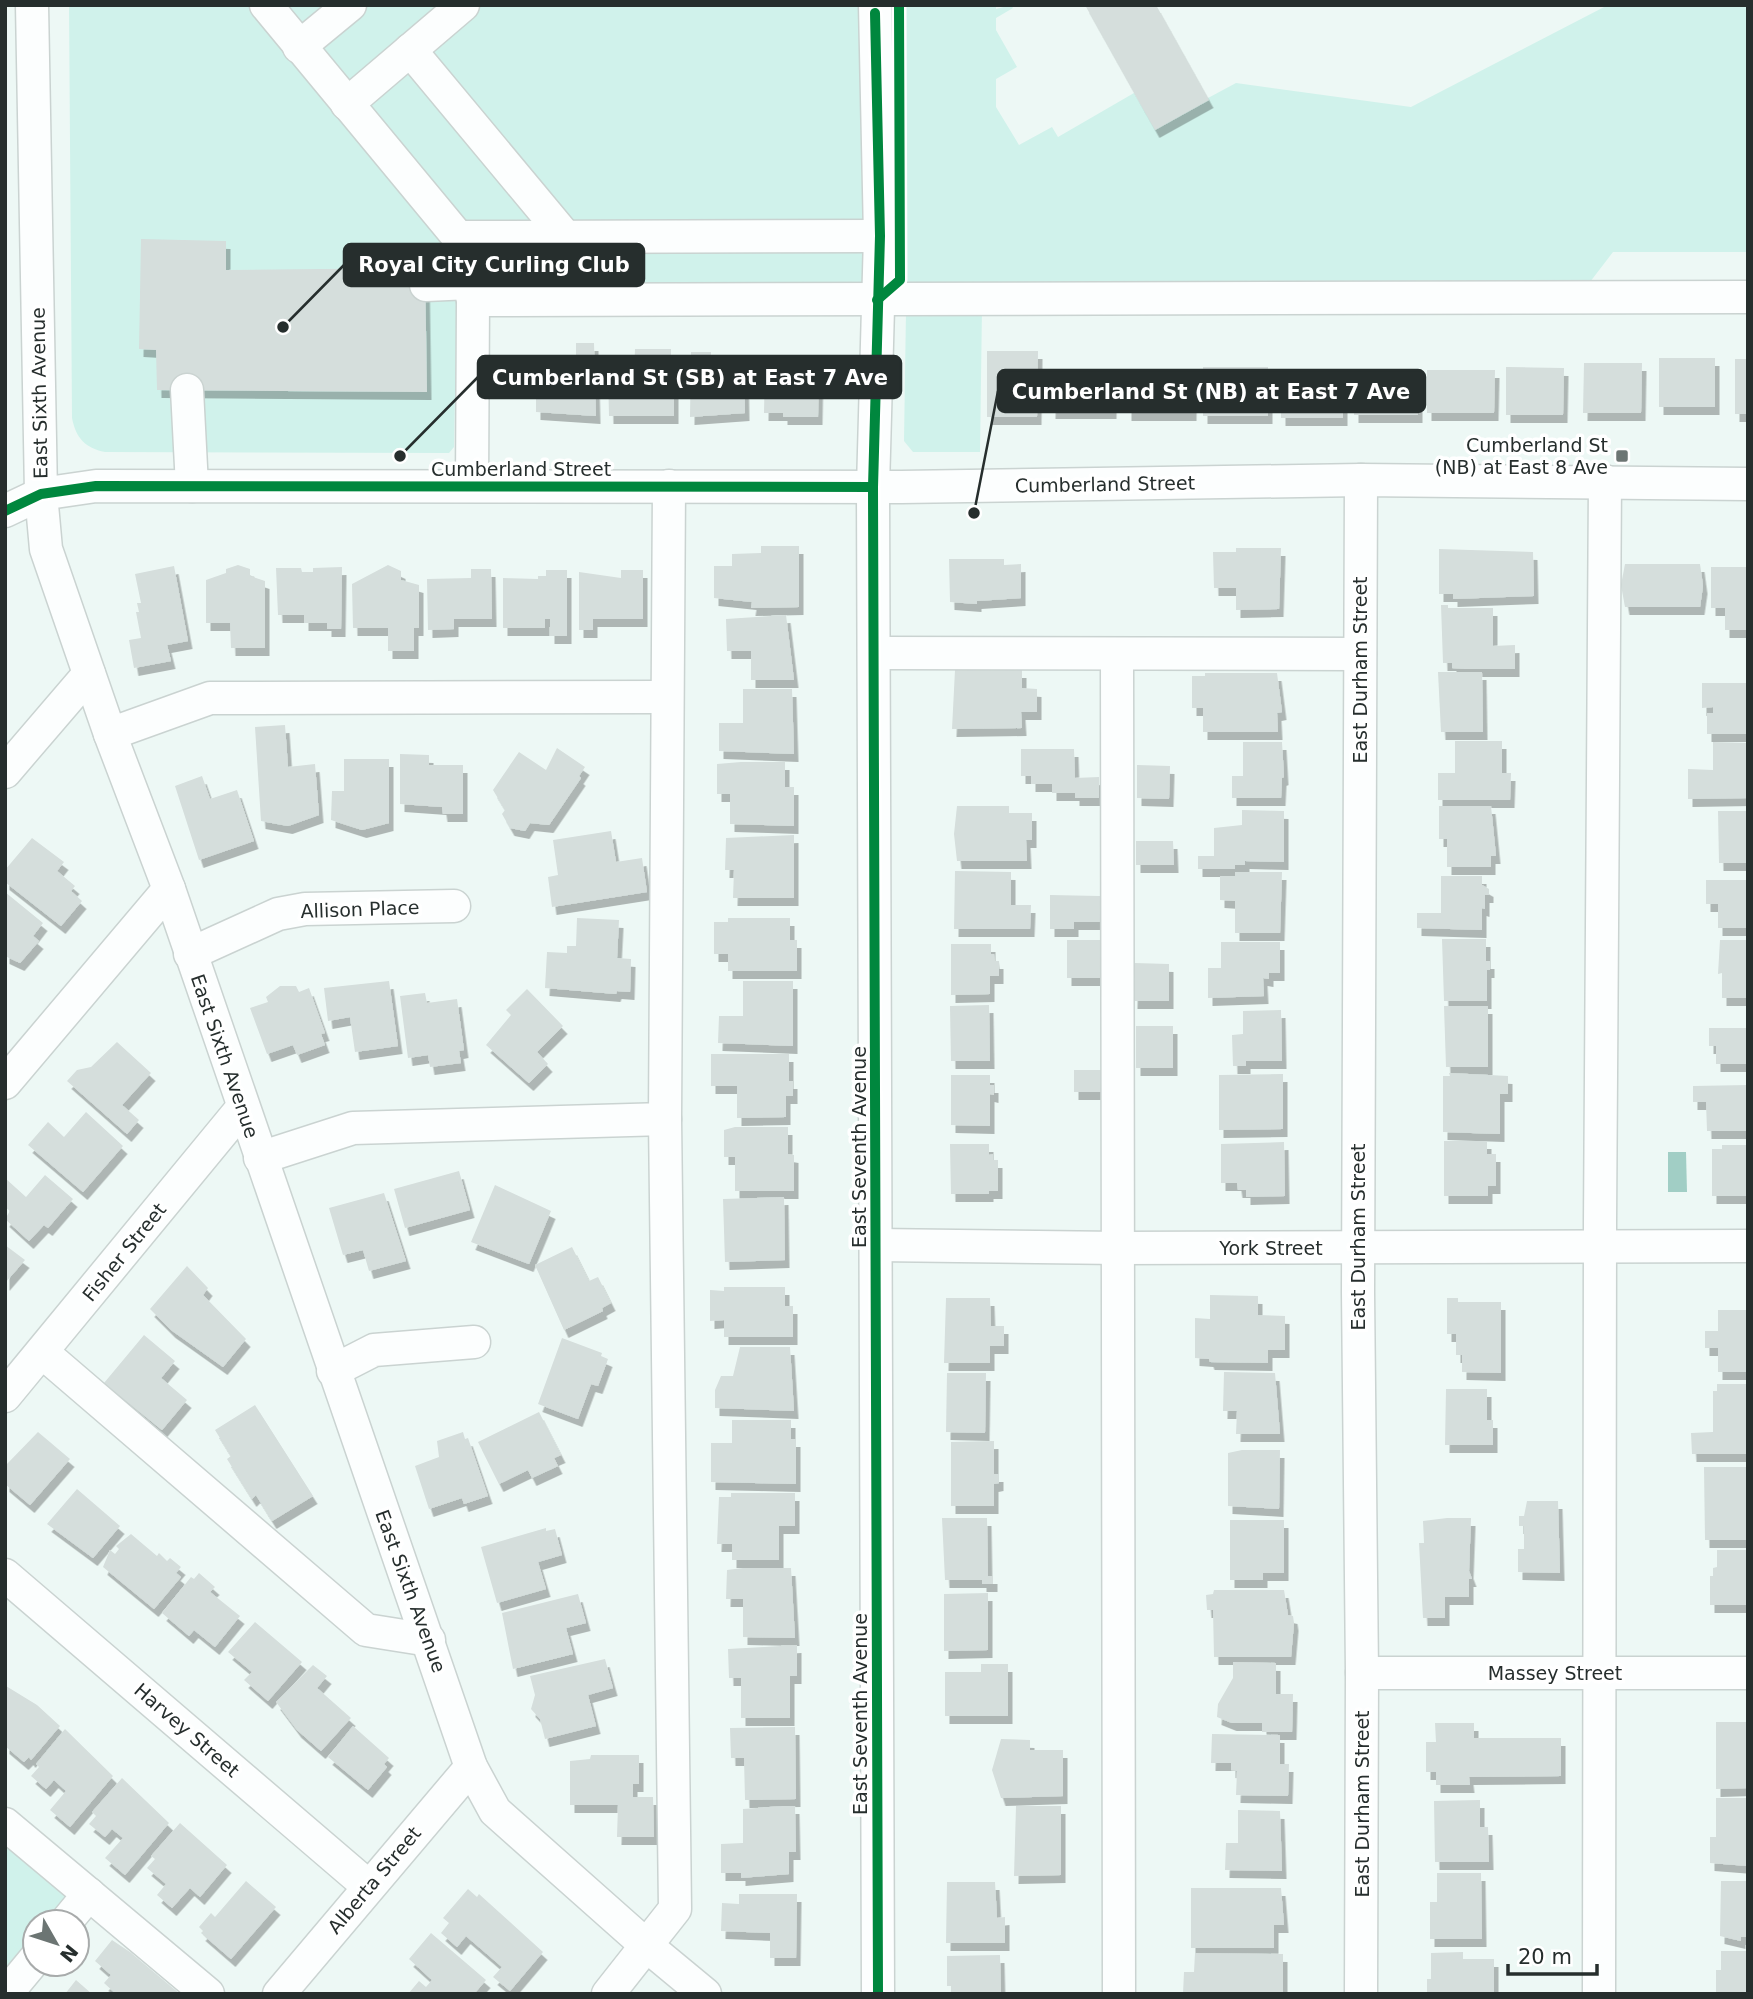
<svg xmlns="http://www.w3.org/2000/svg" width="1753" height="1999" font-family="'DejaVu Sans',sans-serif">
<defs>
<filter id="shadow"><feDropShadow dx="4.5" dy="8" stdDeviation="0" flood-color="#0004"/></filter>
</defs>
<rect width="100%" height="100%" fill="#edf8f5"/>
<!-- green -->
<g fill="#d0f2eb">
<path d="M69,5H996V9L1011,5L1013,8L996,18V30L1017,67L996,79V107L1019,145L1052,127L1058,137L1134,93L1154,127L1236,83L1411,107L1608,5H1748V252H1613L1590,282L498,285L493,281L457,280L454,447L449,453L105,452C85,448 76,438 72,418Z"/>
<path d="M982,307L980,452H913L904,441L906,311Z"/>
<path d="M5,1824L89,1894L66,1922H35V1959L5,1994Z"/>
</g>
<!-- water -->
<path fill="#a1cec5" d="M1668,1152H1686L1687,1192H1668Z"/>
<!-- building -->
<g fill="#d5dedc" filter="url(#shadow)">
<path d="M1085,5H1156L1209,100L1155,130Z"/>
<path d="M141,239L226,241V270L425,268L427,392L157,390L156,350L139,349Z"/>
<path d="M576,343H594L596,416L536,412V368H560V359H576Z"/>
<path d="M635,349H671V360H674V416H609L608,374H634Z"/>
<path d="M987,351H1038L1037,417H987Z"/>
<path d="M691,352H711V364L744,363L745,413L690,417Z"/>
<rect x="1659" y="358" width="56" height="49"/>
<rect x="1735" y="359" width="13" height="55"/>
<path d="M799,361L819,364L818,417H783V413H764L765,364L799,365Z"/>
<path d="M1584,363H1642L1641,413H1583Z"/>
<rect x="1203" y="367" width="65" height="49"/>
<path d="M1506,367L1564,368L1563,415H1506Z"/>
<path d="M1127,369H1193L1192,413H1127Z"/>
<path d="M1052,370H1113L1112,411H1051Z"/>
<path d="M1354,370L1418,371V415H1354Z"/>
<path d="M1427,370H1495L1494,413H1427Z"/>
<rect x="1281" y="371" width="62" height="47"/>
<path d="M761,546H799V607L751,608L752,602L714,598V566H732V554L761,553Z"/>
<path d="M1236,548H1281L1279,609L1236,610V588H1214L1213,552H1236Z"/>
<path d="M1439,549L1533,552L1534,596L1453,599V594H1439Z"/>
<path d="M949,559H1004V565L1021,564V598L977,601V604L950,602Z"/>
<path d="M1625,564H1700L1703,586L1700,607H1625L1621,585Z"/>
<path d="M238,565L250,569V576L265,581V648H231L230,623H206V580L226,573V569Z"/>
<path d="M388,565L401,571V580L419,585V628H414V651H388V628H353L352,584Z"/>
<path d="M174,566L188,641L167,645L171,661L134,668L129,640L141,638L136,612H139L137,603H141L135,574Z"/>
<path d="M342,567L341,629H327V623H304V615H278L276,568H301L302,572H313V568Z"/>
<path d="M1711,567H1748V630H1725V608H1711Z"/>
<path d="M471,569H491L492,619H454V629L428,630L427,579L471,578Z"/>
<path d="M546,570H567V636H550V619H545V628H503V578L538,579V576H546Z"/>
<path d="M621,570H643V619H593V630H579V572L621,578Z"/>
<path d="M1441,605H1448V608H1493V646L1515,645V669H1465L1452,668V663H1443Z"/>
<path d="M786,615L794,680H751V651H727L726,619Z"/>
<path d="M955,670H1022V688L1037,689V712H1021L1022,728L952,729Z"/>
<path d="M1438,672H1482L1483,732H1441Z"/>
<path d="M1205,673H1277L1282,712L1277,713L1278,732H1203V708H1192V676H1205Z"/>
<path d="M1702,683H1748V734H1707V713H1713V707L1702,708Z"/>
<path d="M743,689H792L794,754L719,751V723H743Z"/>
<path d="M285,725L288,767L315,764L319,815L288,826L261,821L255,727Z"/>
<path d="M1455,741H1502V773H1511L1510,800H1438V773H1455Z"/>
<path d="M1243,742H1282L1284,777L1282,778L1281,798H1232V776H1243Z"/>
<path d="M1713,742L1748,743V798L1688,799V769L1713,770Z"/>
<path d="M557,748L585,767L579,776L581,778L549,825L530,823L525,831L510,828L502,814L505,810L493,790L519,752L546,770Z"/>
<path d="M1021,749H1074L1075,778L1099,777V798H1075V793H1052V784H1031V776H1021Z"/>
<path d="M400,754L429,755V765H463V814H443L442,807L400,804Z"/>
<path d="M344,759H389V823L362,830L331,820L332,791H344Z"/>
<path d="M741,762H785V787H794V826L730,824V794H717V764Z"/>
<path d="M1137,765L1170,766L1169,799L1137,798Z"/>
<path d="M202,776L210,799L237,790L254,841L199,860L175,786Z"/>
<path d="M957,806H1009V813H1032V840H1026L1027,861H957L954,834Z"/>
<path d="M1439,806H1491L1496,856H1491V867H1447V839H1439Z"/>
<path d="M1242,810L1284,811V862L1245,861V865H1235V869H1198V856H1214V828L1242,825Z"/>
<path d="M1718,811H1748V863H1719Z"/>
<path d="M611,831L616,862L642,858L647,892L552,907L548,877L558,875L553,840Z"/>
<path d="M794,835V898H733L734,870H725L726,838Z"/>
<path d="M32,838L64,862L57,871L75,886L71,891L82,901L61,926L5,882V870Z"/>
<path d="M1136,841H1173L1174,865H1136Z"/>
<path d="M955,871L1011,872V905H1031L1030,929H954Z"/>
<path d="M1235,872H1282L1280,933H1235V901L1220,900V876H1235Z"/>
<path d="M1441,876H1482V885L1489,889V895H1485V909L1482,908V930L1417,928V913H1441Z"/>
<path d="M1706,880H1748V928H1718V904H1706Z"/>
<path d="M5,892L43,923L33,936L39,941L20,963L5,956Z"/>
<path d="M1050,895L1100,896V922H1074V929H1050Z"/>
<path d="M577,918L619,920L617,958L631,959L630,992L617,991L616,994L545,988L547,952L567,953V946H576Z"/>
<path d="M728,918H790V940H797V971H728V954H714V922H728Z"/>
<path d="M1442,939H1486V961H1490V970H1487V1001H1444Z"/>
<path d="M1067,940H1104L1103,978H1067Z"/>
<path d="M1720,940H1748V998H1722V973L1718,974Z"/>
<path d="M1221,942H1280V973H1269V979L1263,978L1264,996L1208,998V968H1221Z"/>
<path d="M951,944H991V954H994L995,961H999V976H990V994L951,995Z"/>
<path d="M1134,963L1169,964V1001H1133Z"/>
<path d="M389,981L398,1046L355,1052L350,1017L328,1021L324,988Z"/>
<path d="M743,981H793V1046L718,1043L719,1016H743Z"/>
<path d="M280,986H296L299,992L309,988L325,1033L321,1034L325,1045L297,1055L293,1045L267,1054L250,1008L268,1002L266,997Z"/>
<path d="M527,989L563,1026L537,1052L548,1064L529,1083L486,1045L511,1015L506,1010Z"/>
<path d="M425,993L427,1003L457,999L464,1050L459,1051L461,1063L430,1067L428,1055L408,1058L400,996Z"/>
<path d="M989,1005L990,1061H951L950,1006Z"/>
<path d="M1444,1006H1488V1067H1446Z"/>
<path d="M1281,1010L1282,1061H1246V1066H1233L1232,1035L1243,1034V1011Z"/>
<rect x="1136" y="1026" width="37" height="42"/>
<path d="M1709,1028H1748V1064H1716V1046H1709Z"/>
<path d="M117,1042L151,1073L122,1105L139,1120L127,1134L67,1081L77,1070L91,1067Z"/>
<path d="M711,1054H789V1081H793V1096H786V1117L737,1118V1086H711Z"/>
<rect x="1074" y="1070" width="27" height="22"/>
<path d="M1449,1073L1508,1076V1094H1500V1134L1443,1132V1076H1450Z"/>
<path d="M1283,1074V1129L1219,1130V1075Z"/>
<path d="M951,1075H990V1085H994V1095L990,1094V1126L951,1125Z"/>
<path d="M1748,1085V1131H1707L1706,1102H1693V1086Z"/>
<path d="M86,1112L123,1146L83,1192L28,1145L48,1122L64,1137Z"/>
<path d="M735,1127H788V1154L794,1155V1191H735V1157H724V1130Z"/>
<path d="M1444,1141H1487V1154H1496V1186H1488V1196H1444Z"/>
<path d="M1284,1142L1285,1196L1246,1197V1190H1238L1237,1183H1221V1144Z"/>
<path d="M950,1144H989V1155L993,1154V1160H998V1191H989V1194H951Z"/>
<path d="M1722,1145H1748V1196H1712V1149H1722Z"/>
<path d="M459,1171L470,1210L405,1228L394,1189Z"/>
<path d="M45,1175L73,1199L48,1228L44,1225L29,1241L5,1219L10,1211L5,1207V1178L26,1197Z"/>
<path d="M495,1185L551,1211L529,1264L471,1242Z"/>
<path d="M384,1193L406,1261L369,1271L363,1250L343,1255L329,1208Z"/>
<path d="M784,1197L785,1260L725,1262L723,1199Z"/>
<path d="M5,1245L25,1260L5,1283Z"/>
<path d="M572,1247L589,1281L598,1277L611,1303L602,1308L603,1311L564,1330L535,1265Z"/>
<path d="M187,1266L208,1288L203,1295L246,1339L223,1367L171,1330L150,1309Z"/>
<path d="M724,1287H785V1306H793V1337H724V1320L710,1321V1290L724,1291Z"/>
<path d="M1210,1295L1258,1296V1315L1285,1316V1350H1268V1363L1210,1362L1209,1359L1195,1358V1318L1210,1319Z"/>
<path d="M946,1298H990L991,1326H1004V1346H990V1363H944Z"/>
<path d="M1447,1298H1458V1302H1501V1373L1462,1372V1355H1456V1334H1447Z"/>
<path d="M1718,1310H1748V1372H1718V1348H1705V1331H1718Z"/>
<path d="M144,1335L175,1361L161,1378L187,1400L162,1430L104,1383Z"/>
<path d="M562,1338L602,1353L601,1356L608,1359L598,1386L591,1384L578,1419L538,1404Z"/>
<path d="M740,1347H790L794,1411L715,1408V1390L721,1376H733Z"/>
<path d="M1224,1372L1275,1373L1280,1434H1236L1237,1411H1223Z"/>
<path d="M947,1373H986L985,1433L946,1432Z"/>
<path d="M1717,1384H1748V1454H1692L1691,1433L1713,1432V1391H1717Z"/>
<path d="M1446,1389H1487V1420H1493V1445H1445Z"/>
<path d="M255,1405L313,1496L272,1521L256,1495L252,1499L227,1459L231,1456L215,1430Z"/>
<path d="M539,1412L561,1455L554,1458L558,1466L532,1478L528,1470L499,1484L478,1442Z"/>
<path d="M732,1420H791V1439H796V1484L711,1482V1443H732Z"/>
<path d="M38,1432L70,1459L30,1505L5,1484V1466Z"/>
<path d="M463,1432L465,1439L468,1438L488,1496L464,1504L462,1498L429,1509L415,1466L439,1457L437,1441Z"/>
<path d="M994,1441V1474H999V1483L994,1484V1506H951V1442Z"/>
<path d="M1242,1450H1280L1279,1509L1228,1506V1453Z"/>
<path d="M1704,1467H1748V1540H1705Z"/>
<path d="M77,1489L120,1526L93,1558L47,1524Z"/>
<path d="M731,1493H795V1526H779V1560H732V1544H717L719,1497H731Z"/>
<path d="M1527,1501H1558L1560,1573L1518,1572V1549H1524V1526H1519V1516H1524Z"/>
<path d="M942,1518H987L988,1576H993V1584H982V1580H945Z"/>
<path d="M1447,1518H1471L1469,1571L1472,1579H1469V1597H1445V1618H1423L1419,1543H1424L1423,1521Z"/>
<path d="M1230,1520H1284V1573H1263V1580H1230Z"/>
<path d="M546,1528V1531L555,1529L562,1555L538,1562L546,1589L497,1603L481,1547Z"/>
<path d="M131,1534L157,1556L159,1553L167,1561L170,1558L181,1567L176,1573L181,1577L154,1609L103,1567L110,1550L115,1554L119,1549L116,1546Z"/>
<path d="M1717,1550H1748V1605H1710V1576H1713V1568L1717,1567Z"/>
<path d="M743,1568H791L795,1638L743,1637V1599H726L727,1570Z"/>
<path d="M199,1573L215,1587L210,1592L240,1616L215,1647L194,1630L189,1636L162,1613L191,1577L194,1579Z"/>
<path d="M1214,1590H1284L1288,1615L1293,1616L1294,1623L1291,1657H1214L1213,1610H1207L1206,1595L1213,1594Z"/>
<path d="M988,1593V1650L944,1651V1594Z"/>
<path d="M578,1594L586,1623L566,1628L573,1654L513,1669L502,1613Z"/>
<path d="M255,1622L302,1662L268,1701L244,1680L252,1672L228,1652Z"/>
<path d="M797,1645V1676H790V1718H741V1678H729L728,1649Z"/>
<path d="M605,1659L613,1688L588,1695L596,1726L545,1739L540,1719L531,1709L535,1695L530,1676Z"/>
<path d="M1233,1662L1276,1663V1694H1293L1292,1732H1262V1723H1232L1217,1717L1218,1704L1233,1678Z"/>
<path d="M981,1664H1008V1716H945V1672H981Z"/>
<path d="M313,1665L327,1676L317,1688L351,1718L321,1751L297,1730L276,1702Z"/>
<path d="M6,1686L37,1705L60,1726L31,1760L29,1757L24,1762L5,1746Z"/>
<path d="M1716,1722H1748V1788L1716,1789Z"/>
<path d="M1435,1723H1474V1738H1561V1776L1469,1777L1470,1785H1436V1772H1426V1742H1436Z"/>
<path d="M353,1726L389,1758L384,1764L387,1767L368,1790L328,1757Z"/>
<path d="M795,1727L796,1799L745,1800L744,1758H731L730,1728Z"/>
<path d="M65,1729L113,1776L70,1827L50,1810L66,1791L54,1780L46,1789L31,1776L39,1767L36,1764Z"/>
<path d="M1212,1734L1280,1735V1764H1289L1288,1796L1236,1795L1237,1771L1231,1770V1763H1211Z"/>
<path d="M1001,1739L1030,1740V1750H1063V1796L1001,1798L992,1770Z"/>
<path d="M591,1755H639V1784H633V1797H653L654,1837H617L618,1805H570V1761L590,1759Z"/>
<path d="M122,1778L169,1823L125,1875L105,1858L123,1838L112,1829L105,1837L89,1824L96,1816L92,1812Z"/>
<path d="M1716,1798H1748V1866L1710,1863V1837H1716Z"/>
<path d="M1480,1800V1827H1488L1489,1862H1435L1434,1801Z"/>
<path d="M783,1806H795L796,1852H789V1874L741,1878V1873H721V1844L743,1843V1809Z"/>
<path d="M1016,1806H1061V1875L1014,1876Z"/>
<path d="M1238,1810L1280,1811L1282,1871L1225,1870L1226,1843H1238Z"/>
<path d="M180,1823L227,1865L200,1897L190,1888L172,1908L157,1895L166,1884L147,1868L155,1859L151,1856Z"/>
<path d="M1437,1873H1481L1482,1939H1430V1902H1437Z"/>
<path d="M246,1881L276,1907L231,1959L201,1933L203,1931L199,1927L211,1913L215,1917Z"/>
<path d="M1721,1881H1748V1937H1741V1941L1720,1936Z"/>
<path d="M947,1882H995L997,1918L1005,1917V1943H946Z"/>
<path d="M1191,1888H1281L1284,1925H1274V1948H1191Z"/>
<path d="M468,1889L477,1897L479,1894L543,1952L510,1991L493,1977L502,1967L466,1936L457,1947L441,1933L449,1923L443,1918Z"/>
<path d="M739,1894H797L796,1958H770V1933L721,1931L722,1903L739,1904Z"/>
<path d="M431,1933L486,1980L474,1994H408L419,1981L426,1987L432,1980L409,1959Z"/>
<path d="M112,1940L130,1952L180,1994H116L104,1983L111,1975L95,1961Z"/>
<path d="M1721,1951H1748V1994H1716V1970H1721Z"/>
<path d="M1463,1952V1959H1494V1994H1427V1979H1431V1953Z"/>
<path d="M1195,1953L1283,1954V1992L1183,1994L1184,1972H1194Z"/>
<path d="M1000,1955L1001,1994H951V1986H947V1956Z"/>
<path d="M76,1980L92,1994H65Z"/>
</g>
<g fill="none" stroke-linecap="round" stroke-linejoin="round">
<defs>
<g id="minor">
<path d="M32,5L41,494L46,549L110,734L169,889L471,1767L495,1811L647,1946L705,1994"/>
<path d="M266,5L458,237L473,300L1748,297"/>
<path d="M875,5L880,236L873,487L878,1994"/>
<path d="M299,47L350,5"/>
<path d="M410,50L564,235"/>
<path d="M347,104L463,5"/>
<path d="M458,237L880,236"/>
<path d="M426,285L470,283"/>
<path d="M187,390L192,486"/>
<path d="M1361,480L1358,1292L1362,1673L1361,1994"/>
<path d="M472,486L473,300"/>
<path d="M5,511L41,494L96,486L901,487L1361,480L1748,484"/>
<path d="M876,653L1360,654"/>
<path d="M1117,655L1119,1994"/>
<path d="M110,734L210,698L667,697"/>
<path d="M5,772L89,674"/>
<path d="M190,954L278,914L305,909L454,906"/>
<path d="M5,1083L169,889"/>
<path d="M260,1158L353,1128L665,1119L669,486"/>
<path d="M877,1245L1119,1248L1748,1246"/>
<path d="M42,1352L366,1630L429,1640"/>
<path d="M333,1371L374,1350L474,1342"/>
<path d="M5,1396L243,1107"/>
<path d="M5,1575L368,1886"/>
<path d="M1362,1673H1748"/>
<path d="M5,1824L208,1994"/>
<path d="M66,1922L89,1894"/>
<path d="M6,1994L35,1959"/>
<path d="M279,1994L471,1767"/>
<path d="M608,1994L675,1909L665,1119"/>
<path d="M1599,1994L1600,1224L1605,481"/>
</g>
</defs>
<!-- minor casing -->
<use href="#minor" stroke="#cad3d1" stroke-width="35"/>
<!-- minor -->
<use href="#minor" stroke="#fcfefe" stroke-width="32"/>
<defs>
<g id="cycleway">
<path d="M875,13L880,236L873,487L878,1994"/>
<path d="M877,300L900,280L899,5"/>
<path d="M5,511L41,494L96,486L873,487"/>
</g>
</defs>
<!-- cycleway casing -->
<use href="#cycleway" stroke="#fff" stroke-width="15"/>
<!-- cycleway -->
<use href="#cycleway" stroke="#00873e" stroke-width="10"/>
</g>
<!-- markers -->
<rect fill="#6c7573" stroke="#fff" stroke-width="2.5" x="1615" y="449" width="14" height="14" rx="3.5"/>
<g text-anchor="middle" stroke-width="7" stroke-linejoin="round" paint-order="stroke">
<!-- street labels -->
<g font-size="19" fill="#262e2d" stroke="#fff">
<text transform="translate(39 393) rotate(-91)" y="7">East Sixth Avenue</text>
<text x="521" y="476">Cumberland Street</text>
<text transform="translate(1105 484) rotate(-1)" y="7">Cumberland Street</text>
<text transform="translate(1360 670) rotate(-90)" y="7">East Durham Street</text>
<text transform="translate(360 909) rotate(-2)" y="7">Allison Place</text>
<text transform="translate(225 1056) rotate(71)" y="7">East Sixth Avenue</text>
<text transform="translate(859 1147) rotate(-90)" y="7">East Seventh Avenue</text>
<text transform="translate(1358 1237) rotate(-90)" y="7">East Durham Street</text>
<text x="1271" y="1255">York Street</text>
<text transform="translate(124 1252) rotate(-51)" y="7">Fisher Street</text>
<text transform="translate(411 1591) rotate(70)" y="7">East Sixth Avenue</text>
<text x="1555" y="1680">Massey Street</text>
<text transform="translate(860 1714) rotate(-90)" y="7">East Seventh Avenue</text>
<text transform="translate(187 1730) rotate(41)" y="7">Harvey Street</text>
<text transform="translate(1362 1804) rotate(-90)" y="7">East Durham Street</text>
<text transform="translate(374 1880) rotate(-50)" y="7">Alberta Street</text>
</g>
<!-- poi labels -->
<g font-size="19" fill="#262e2d" stroke="#fff" text-anchor="end">
<text x="1608" y="452">Cumberland St<tspan x="1608" dy="22">(NB) at East 8 Ave</tspan></text>
</g>
</g>
<!-- callouts -->
<path fill="none" stroke="#262e2d" stroke-width="2.5" d="M283 327L344 265M400 456L478 377M974 513L998 391"/>
<g fill="#262e2d" stroke="#fff" stroke-width="2.5">
<circle cx="283" cy="327" r="7"/>
<circle cx="400" cy="456" r="7"/>
<circle cx="974" cy="513" r="7"/>
</g>
<g fill="#262e2d" stroke="#262e2d" stroke-width="2.5">
<rect x="344" y="244" width="300" height="42" rx="7"/>
<rect x="478" y="356" width="423" height="42" rx="7"/>
<rect x="998" y="370" width="427" height="42" rx="7"/>
</g>
<g font-size="21" text-anchor="middle" font-weight="bold" fill="#fff">
<text x="494" y="272">Royal City Curling Club</text>
<text x="690" y="385">Cumberland St (SB) at East 7 Ave</text>
<text x="1211" y="399">Cumberland St (NB) at East 7 Ave</text>
</g>
<!-- border -->
<rect width="1753" height="1999" fill="none" stroke="#262e2d" stroke-width="14"/>
<!-- north arrow -->
<g transform="translate(56 1943) rotate(129)"><circle r="33" fill="#ffffff" stroke="#a8abab" stroke-width="2"/>
<path d="M0-5L12 26L0 18L-12 26Z" fill="#6c7573"/>
<text y="-10" font-size="19" font-weight="bold" text-anchor="middle" fill="#262e2d">N</text>
</g>
<!-- scale -->
<path d="M1508 1964v10h89v-10" fill="none" stroke="#262e2d" stroke-width="3.5"/>
<text x="1518" y="1964" font-size="21" fill="#262e2d" stroke="#ffffff" stroke-width="5" paint-order="stroke">20 m</text>
</svg>
